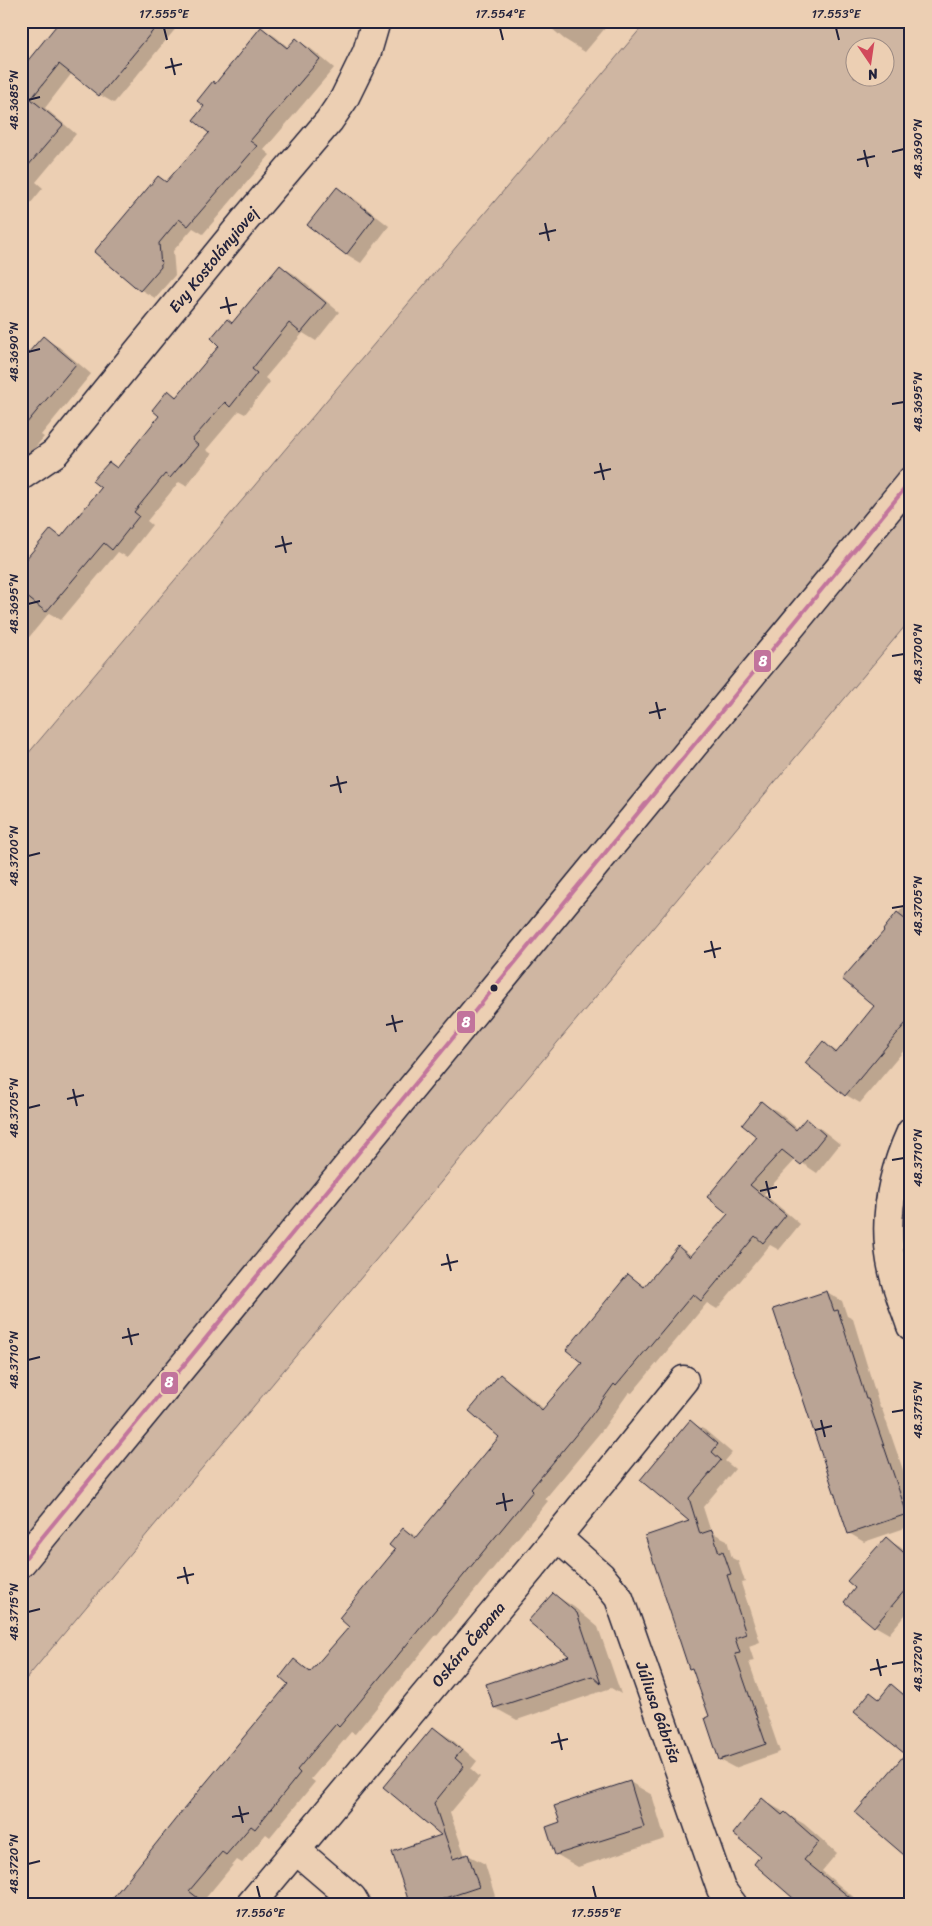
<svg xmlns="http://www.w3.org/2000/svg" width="932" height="1926" font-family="Sriracha,sans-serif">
<rect width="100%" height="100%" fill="#eccfb3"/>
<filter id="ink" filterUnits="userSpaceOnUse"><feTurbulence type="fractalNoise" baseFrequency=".02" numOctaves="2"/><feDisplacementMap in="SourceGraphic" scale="10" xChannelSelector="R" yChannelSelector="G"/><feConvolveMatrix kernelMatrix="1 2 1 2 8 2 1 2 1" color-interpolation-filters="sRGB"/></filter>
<g filter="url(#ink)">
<!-- green -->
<path fill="#cfb6a2" stroke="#786c6e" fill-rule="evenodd" d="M647,21H911V619L21,1685V762ZM854,48H884V78H854Z"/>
<!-- shadow -->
<g fill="#0003">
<path d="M62,21H182L114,103L100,95L72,73L45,108L76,134L36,182L43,188L21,215V71Z"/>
<path d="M543,21H611L585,52L564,39Z"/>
<path d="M261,28L276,37L289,48L296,40L310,48L334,68L264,150L270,155L203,234L193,228L173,251L175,275L155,298L141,290L95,251L167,182L211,133L206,106L216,85Z"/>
<path d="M338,188L352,197L389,226L361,263L346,254Z"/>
<path d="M280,266L294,274L339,312L316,341L303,333L265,378L270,382L245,414L239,411L206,450L212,454L186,486L179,482L147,521L152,525L127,557L118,552L61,620L49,613L21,647V568L51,531L63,537L103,488L109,463L119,469L161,416L168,391L178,397L221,345L233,324Z"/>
<path d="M43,338L59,347L91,374L41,435L44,437L21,464V357L24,360Z"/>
<path d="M911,898V1042L860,1103L846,1095L823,1043L838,1052L876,1006L886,931L884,930Z"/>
<path d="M762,1103L777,1111L798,1129L806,1120L821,1129L840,1144L817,1173L796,1159L764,1194L800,1224L779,1250L770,1245L717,1309L707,1303L632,1393L629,1392L603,1429L545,1499L548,1501L464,1604L437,1636L436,1635L355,1734L351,1732L311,1779L315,1782L270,1837L266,1834L242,1863L237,1860L204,1900L207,1905H108L290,1684L295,1661L313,1672L351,1626L396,1550L404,1529L417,1537L501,1436L500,1376L515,1385L544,1409L584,1363L628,1276L646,1287L679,1247L693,1256L729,1213L759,1137Z"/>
<path d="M827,1292L842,1301L847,1316L853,1319L880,1408L882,1409L911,1493V1526L864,1542L849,1533Z"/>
<path d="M690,1422L705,1430L732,1453L725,1461L735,1469L703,1507L711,1532L727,1540L732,1558L738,1561L745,1582L741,1583L760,1642L749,1646L754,1661L749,1662L780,1752L735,1768L720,1760L710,1717L694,1671L690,1668L692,1522L642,1480Z"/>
<path d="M886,1539L900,1547L911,1556V1608L889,1634L875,1626L857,1588Z"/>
<path d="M553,1594L574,1607L598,1627L621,1694L611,1688L517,1720L495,1708L488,1685L571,1656Z"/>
<path d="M891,1686L911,1698V1859L907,1754L870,1694L880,1699Z"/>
<path d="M433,1728L450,1738L477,1761L471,1769L480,1777L450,1813L465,1856L468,1855L485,1864L495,1896L484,1900L486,1905H411L443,1836L385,1786Z"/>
<path d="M630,1782L652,1795L665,1839L578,1867L556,1854L561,1823Z"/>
<path d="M763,1800L804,1824L837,1853L822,1871L863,1905H806L762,1856Z"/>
</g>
<!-- building -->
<g fill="#baa495" stroke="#22223b">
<path d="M60,21H161L99,96L59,64L31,99L63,125L21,174V69Z"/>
<path d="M261,27L287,48L296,38L320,59L250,141L257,146L188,226L179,219L159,243L161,267L140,291L94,252L158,176L166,182L209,133L193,120L204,106L197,101L213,81L215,84Z"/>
<path d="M337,187L375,217L346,255L307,225Z"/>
<path d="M280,265L326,303L301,333L289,323L252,369L257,373L230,407L225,402L192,440L198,445L170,478L165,474L134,512L139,516L112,550L104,543L46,612L21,592V565L51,529L61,537L101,488L92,481L109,462L117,468L159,416L152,410L168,390L176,397L219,346L211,338L227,319L232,323Z"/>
<path d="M43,336L76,364L21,430V361Z"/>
<path d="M897,912L911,923V1017L845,1096L805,1063L823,1041L836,1053L874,1006L842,979L884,931L883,930Z"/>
<path d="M761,1101L796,1130L806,1118L825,1135L801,1165L782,1150L750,1185L786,1215L763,1243L755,1236L701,1301L693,1294L616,1386L614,1384L588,1420L531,1489L533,1491L339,1727L336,1724L297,1770L300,1773L255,1829L251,1826L226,1855L222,1852L189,1891L207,1905H107L178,1816L288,1684L280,1677L294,1659L310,1672L349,1627L339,1618L395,1550L389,1545L403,1528L415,1538L499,1437L469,1411L500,1374L542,1410L582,1363L566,1350L628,1274L644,1287L678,1246L690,1257L728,1214L707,1197L757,1137L742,1125Z"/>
<path d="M827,1291L834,1311L838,1310L866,1399H868L907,1514L848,1534L773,1309Z"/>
<path d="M690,1420L718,1444L712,1452L721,1460L689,1498L700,1534L712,1530L719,1553L723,1551L731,1574L727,1575L746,1634L735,1638L740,1653L735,1654L766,1744L719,1760L705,1718L709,1716L692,1668L689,1669L645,1536L689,1521L640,1480Z"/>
<path d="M886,1537L911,1559V1583L874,1627L844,1602L855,1588L847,1581Z"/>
<path d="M553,1593L577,1613L601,1684L592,1676L494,1708L486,1684L569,1656L528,1621Z"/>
<path d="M891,1684L911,1701V1861L855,1813L905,1754L854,1712L870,1692L879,1699Z"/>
<path d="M433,1727L462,1750L455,1758L464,1766L434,1803L453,1859L468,1854L479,1887L425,1905H410L392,1852L441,1835L383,1787Z"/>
<path d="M630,1781L644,1827L555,1855L546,1827L560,1822L554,1806Z"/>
<path d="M762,1798L782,1815L785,1812L819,1842L804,1860L859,1905H801L754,1864L760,1856L733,1834Z"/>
</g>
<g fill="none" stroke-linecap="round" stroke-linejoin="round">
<defs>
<g id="minor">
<path id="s1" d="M21,476L55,453L245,220L329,121L344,99L367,52L376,21"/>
<path d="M911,1132C891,1176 882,1223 893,1271C897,1289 905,1308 911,1326"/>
<path id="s2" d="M557,1537L601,1576L619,1598L721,1889L733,1905"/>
<path d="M21,1563L911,481"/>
<path d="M296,1850L352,1898L356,1905"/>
<path id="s3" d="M250,1905L557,1537L684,1380"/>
</g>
</defs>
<!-- minor casing -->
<use href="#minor" stroke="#22223b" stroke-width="31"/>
<!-- minor -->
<use href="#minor" stroke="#eccfb3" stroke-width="28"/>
<defs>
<path id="bus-1" d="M21,1563L911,481"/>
</defs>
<!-- bus-1 casing -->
<use href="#bus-1" stroke="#eccfb3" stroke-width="8"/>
<!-- bus-1 -->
<use href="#bus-1" stroke="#c2749c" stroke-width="4"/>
</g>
</g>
<!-- ticks -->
<path fill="none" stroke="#22223b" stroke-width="2" d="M164,28L167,40M500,28L503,40M836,28L839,40M171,58L175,75M165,68L182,64M28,100L40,97M864,150L868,167M892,152L904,149M857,160L875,156M545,223L549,241M539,234L556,230M226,297L230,314M220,308L237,304M28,352L40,349M892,404L904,402M600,463L604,480M594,473L611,469M282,536L286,553M275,547L292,543M28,604L40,601M892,656L904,654M656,702L660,719M649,713L666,709M337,776L341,793M330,786L347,782M28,856L40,853M892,908L904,906M711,941L715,958M704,952L721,948M392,1015L396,1032M386,1025L403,1021M73,1089L77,1106M67,1099L84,1095M28,1108L40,1105M892,1160L904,1158M766,1181L770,1198M760,1191L777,1187M447,1254L451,1271M441,1265L458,1261M128,1328L132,1345M122,1338L139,1334M28,1360L40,1357M892,1412L904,1410M821,1420L825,1437M815,1430L832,1426M503,1493L506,1511M496,1504L513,1500M184,1567L188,1584M177,1578L194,1574M28,1612L40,1609M877,1659L881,1676M892,1664L904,1662M870,1670L887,1666M558,1733L562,1750M551,1743L568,1739M239,1806L243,1823M232,1817L249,1813M28,1864L40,1861M257,1886L260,1898M593,1886L596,1898"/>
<!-- markers -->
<circle fill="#22223b" stroke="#eccfb3" stroke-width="2" cx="494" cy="988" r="4.5"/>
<g text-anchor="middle" stroke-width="4" stroke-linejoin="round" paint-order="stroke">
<!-- street labels -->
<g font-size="16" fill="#22223b" stroke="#eccfb3">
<text dy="6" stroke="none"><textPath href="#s1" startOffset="291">Evy Kostolányiovej</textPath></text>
<text dy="6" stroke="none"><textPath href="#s3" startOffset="340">Oskára Čepana</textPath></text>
<text dy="6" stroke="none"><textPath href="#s2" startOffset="208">Júliusa Gábriša</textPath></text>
</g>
</g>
<g stroke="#eccfb3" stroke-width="2">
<rect x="753" y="649" width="19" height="24" rx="5" fill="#c2749c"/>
<rect x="456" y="1010" width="20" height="24" rx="5" fill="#c2749c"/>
<rect x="160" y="1371" width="19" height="24" rx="5" fill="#c2749c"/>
</g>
<g font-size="14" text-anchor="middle" font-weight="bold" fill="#fff">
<text x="763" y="666">8</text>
<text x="466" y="1027">8</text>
<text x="169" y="1387">8</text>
</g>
<!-- margin -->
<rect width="932" height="1926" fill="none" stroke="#eccfb3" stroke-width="55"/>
<!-- north arrow -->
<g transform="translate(870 62) rotate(167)"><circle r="24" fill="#eccfb3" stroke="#9b8a83"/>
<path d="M0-4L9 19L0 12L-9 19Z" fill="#d1495b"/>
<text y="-8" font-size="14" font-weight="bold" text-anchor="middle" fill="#22223b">N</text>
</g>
<rect x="28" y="28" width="876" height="1870" fill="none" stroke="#22223b" stroke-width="2"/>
<g font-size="12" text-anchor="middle" fill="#22223b">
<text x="164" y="18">17.555°E</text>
<text x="500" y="18">17.554°E</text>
<text x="836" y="18">17.553°E</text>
<text transform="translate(14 100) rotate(-90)" y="4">48.3685°N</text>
<text transform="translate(918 149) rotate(-90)" y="4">48.3690°N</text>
<text transform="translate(14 352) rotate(-90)" y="4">48.3690°N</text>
<text transform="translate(918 402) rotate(-90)" y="4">48.3695°N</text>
<text transform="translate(14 604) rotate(-90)" y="4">48.3695°N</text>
<text transform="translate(918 654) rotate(-90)" y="4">48.3700°N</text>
<text transform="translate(14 856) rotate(-90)" y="4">48.3700°N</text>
<text transform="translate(918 906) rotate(-90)" y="4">48.3705°N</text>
<text transform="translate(14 1108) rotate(-90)" y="4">48.3705°N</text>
<text transform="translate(918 1158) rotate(-90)" y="4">48.3710°N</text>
<text transform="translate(14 1360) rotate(-90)" y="4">48.3710°N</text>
<text transform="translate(918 1410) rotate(-90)" y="4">48.3715°N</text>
<text transform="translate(14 1612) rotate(-90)" y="4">48.3715°N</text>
<text transform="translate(918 1662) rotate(-90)" y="4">48.3720°N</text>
<text transform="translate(14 1864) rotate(-90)" y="4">48.3720°N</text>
<text x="260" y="1917">17.556°E</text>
<text x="596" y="1917">17.555°E</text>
</g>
</svg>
